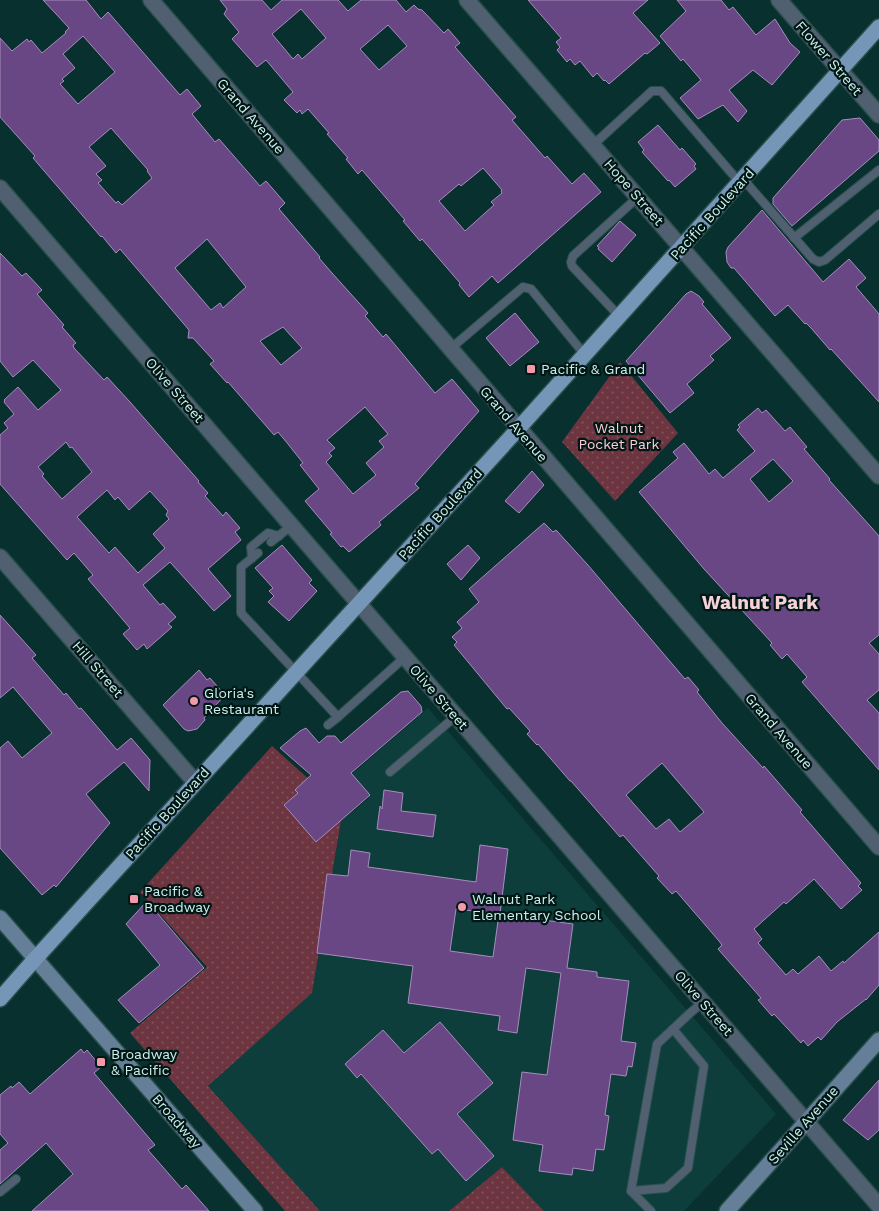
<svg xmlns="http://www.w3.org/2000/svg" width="879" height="1211" font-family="'Work Sans',sans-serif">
<defs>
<pattern id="park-dots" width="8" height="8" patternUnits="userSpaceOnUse" patternTransform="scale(1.25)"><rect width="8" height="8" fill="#6c3540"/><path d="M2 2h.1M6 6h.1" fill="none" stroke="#80535c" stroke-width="1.8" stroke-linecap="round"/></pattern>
</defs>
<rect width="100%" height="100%" fill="#08302e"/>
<!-- built -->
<path fill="#0e3e3b" d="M428,708L776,1114L684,1211H544L502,1167L449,1211H320L208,1086L312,993L341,821L369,798L351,775Z"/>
<!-- park -->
<g fill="url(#park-dots)">
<path d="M620,362L678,433L615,501L562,442Z"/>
<path d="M272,746L312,782L341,821L312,993L208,1086L320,1211H285L130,1033L207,967L140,892Z"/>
<path d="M502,1167L544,1211H449Z"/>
</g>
<!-- building -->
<g fill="#694684" stroke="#a68ebc" fill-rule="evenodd">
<path d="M43,0H86L101,19L108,12L180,95L187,89L201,106L192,114L215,142L219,139L260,186L266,181L285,203L279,209L320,257L319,258L332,273L368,313L365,316L383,337L386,334L435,393L452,379L479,411L415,484L419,488L379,522L381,525L349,552L343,546L341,547L330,534L332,533L305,501L319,489L300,465L303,463L288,444L278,432L274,435L228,382L227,383L210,364L214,361L193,338H188L189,330L144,277L120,249L116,253L102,236L101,237L33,158L35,156L0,117V38L12,51L27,39L29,42L31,40L42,53L66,33L65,32L69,28ZM83,36L115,72L78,104L60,84L64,81L62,79L75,68L63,54ZM111,128L148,170L147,171L152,178L122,205L118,201L116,203L98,183L102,180L96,174L106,166L89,147ZM207,239L246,287L223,308L220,303L211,310L175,268ZM283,327L302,348L281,365L260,341ZM365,407L388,434L379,441L384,447L366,463L376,475L353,494L326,462L332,456L329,453L335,448L327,440Z"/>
<path d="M220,0H262L271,10L282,0H338L348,11L361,0H396L406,12L414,5L418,9L422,10L444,33L448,29L460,43L455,47L516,117L512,120L545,158L547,156L572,184L584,173L601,192L498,283L492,276L469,297L459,285L460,283L422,239L420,241L403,221L405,220L362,170L358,174L346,159L348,158L327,134L329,133L308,109L302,114L300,110L297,113L284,100L293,92L266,60L257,67L232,39L239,32L224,14L227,9ZM301,9L326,38L302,59L298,54L293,59L272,34ZM388,25L407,46L379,70L360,49ZM483,168L502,190L501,191L502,193L491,202L494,205L465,231L439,201L459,184L461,186Z"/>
<path d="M528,0H648L633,13L660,43L647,54L645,53L609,84L605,80L604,81L597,73L593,77L580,61L575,65L570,59L567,62L557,50L560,47L556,42L561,38Z"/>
<path d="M677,0H721L729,10L733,7L756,35L775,19L790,43L800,52L772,85L753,70L729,90L747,111L738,122L723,105L698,119L680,98L701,80L683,59L681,61L660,36L686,11Z"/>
<path d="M860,118L879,140V151L792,226L773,204V198L842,120Z"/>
<path d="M658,125L680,150L682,148L696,164L694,166L696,169L675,187L669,180L668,181L642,152L644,150L638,142Z"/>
<path d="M762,210L823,282L849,259L866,278L856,287L879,314V402L831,349L830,350L811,328L806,323L805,324L788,305L775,316L734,268H731L727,262L726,252L728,247Z"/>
<path d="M620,221L636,235L612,262L598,249L599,247L597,246Z"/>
<path d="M0,253L22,276L26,273L42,290L37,294L64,325L62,327L76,343L73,345L74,348L104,380L107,377L130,402L199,481L198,482L208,493L205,496L223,516L226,512L240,528L235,532L241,540L208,569L231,596L214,611L170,562L143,585L160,605L163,603L176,617L168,624L172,627L147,649L144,644L137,650L123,634L130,628L88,579L93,575L74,553L67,560L0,484V435L8,428L4,423L14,414L4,402L5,401L4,400L18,387L38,410L61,390L33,360L13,377L0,361ZM66,442L70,448L72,447L92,472L62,499L42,476L44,474L38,467ZM107,490L115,500L118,497L129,510L150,491L168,511L166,515L169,519L153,534L165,548L138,573L115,547L109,553L77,517Z"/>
<path d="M691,291L699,296L704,302L702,304L731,338L710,356L714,360L687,384L694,393L670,413L626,361L686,294Z"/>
<path d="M515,313L539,342L510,366L486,338Z"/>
<path d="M758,408L762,413L766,410L785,431L790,427L807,447L804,449L830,479L829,480L879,536V635L869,643L879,654V690L867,700L879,713V770L802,682L807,677L787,654L782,659L770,645L772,643L704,569L639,492L678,458L673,452L684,443L709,474L715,469L723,478L755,451L737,430L740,427L738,425ZM773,459L793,481L769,502L750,479Z"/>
<path d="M532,471L544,485L519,513L505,501Z"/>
<path d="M544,523L553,532L556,530L587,564L685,679L688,677L699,690L697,692L722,723L763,768L764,766L802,810L800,812L861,883L858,886L862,890L841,909L814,879L786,904L784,902L754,929L762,939L758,943L786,975L793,969L798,974L819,956L831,971L843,961L844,963L879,932V985L866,1000V999L837,1022L821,1040L818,1037L808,1046L803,1040L801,1043L774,1014L772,1016L758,1000L761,998L718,949L722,945L719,941L676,891L672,894L657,878L659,876L623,835L620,837L571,781H570L538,744L537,745L527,734L530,731L509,708L507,709L454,645L457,642L452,637L462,628L457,622L479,602L469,589ZM662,763L704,812L680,832L669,819L656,829L626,795Z"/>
<path d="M282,545L312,580L309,583L317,591L289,621L268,602L274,596L269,591L273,588L255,568Z"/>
<path d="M468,545L480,558L461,580L447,564Z"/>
<path d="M0,615L36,655L32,658L64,695L66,693L79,709L81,708L117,750L131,738L150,760L149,791L124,762L86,794L110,823L56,887L54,885L42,895L0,848V748L8,741L22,758L52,733L13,687L0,698Z"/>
<path d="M199,670L207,680L210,678L225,695L204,718L205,720L197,729L188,731L184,729L163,705Z"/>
<path d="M408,691L421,706L422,712L351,773L370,795L316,842L284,805L298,793L295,790L311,775L280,748L300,731L306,728L319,743L327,736H335L341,743L401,692Z"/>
<path d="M384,790L403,793L401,811L436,815L433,837L377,829L380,806L382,809Z"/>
<path d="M480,845L508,849L500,914L456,909L450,951L493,957L499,914L573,924L567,968L597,972V977L629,981L621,1041L636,1043L632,1067L628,1066L626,1076L611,1074L605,1115L609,1116L604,1150L596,1149L593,1171L573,1168L572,1175L539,1171L543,1145L513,1140L522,1072L547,1075L561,973L526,968L517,1033L498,1030L500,1016L408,1003L413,966L317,953L327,874L348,876L351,850L370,853L368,867L476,882Z"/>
<path d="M147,901L204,968L139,1023L118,1000L160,965L126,924Z"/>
<path d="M440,1022L493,1083L457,1114L494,1156L466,1181L438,1149L432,1154L361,1074L357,1078L345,1064L383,1030L404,1053Z"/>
<path d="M81,1049L84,1053L87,1050L101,1067L94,1073L155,1145L148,1150L182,1189L186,1185L209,1211H32L73,1174L46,1143L0,1184V1150L8,1143L0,1134V1095L11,1086L12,1088L19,1082L30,1094Z"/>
<path d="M879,1080V1130L868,1140L843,1120Z"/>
</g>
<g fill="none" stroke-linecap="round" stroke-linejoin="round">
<defs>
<g id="lane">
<path d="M593,145L652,91H661L740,183"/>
<path d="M743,179L813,259L819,262L825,260L879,214"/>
<path d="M794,238L879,170"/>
<path d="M620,317L572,266L571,262L573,256L638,197"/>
<path d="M450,349L523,287L531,289L585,355"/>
<path d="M271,542L291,526"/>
<path d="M258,553L241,567V613L338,717L405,657"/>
<path d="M252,558L251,547L268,533L279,536"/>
<path d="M328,725L338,717"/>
<path d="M390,772L456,716"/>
<path d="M631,1191L666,1188L688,1168L704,1066L673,1029"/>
<path d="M0,1192L16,1179"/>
<path d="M651,1211L631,1191L657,1044L689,1014L703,1002"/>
</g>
<g id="street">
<path d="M151,0L879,847"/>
<path d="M467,0L879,476"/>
<path d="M779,0L879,115"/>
<path d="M0,188L879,1206"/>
<path d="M0,557L195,782"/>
</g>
<g id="secondary">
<path d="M0,918L255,1211"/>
<path d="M727,1211L879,1040"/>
</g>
<path id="primary" d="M0,999L35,959L518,429L879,27"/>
</defs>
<!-- lane casing -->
<use href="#lane" stroke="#284f4c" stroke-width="10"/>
<!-- street casing -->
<use href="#street" stroke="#284f4c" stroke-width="18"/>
<!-- secondary casing -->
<use href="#secondary" stroke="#284f4c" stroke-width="18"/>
<!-- primary casing -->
<use href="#primary" stroke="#284f4c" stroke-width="18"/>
<!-- lane -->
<use href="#lane" stroke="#506070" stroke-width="8"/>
<!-- street -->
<use href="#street" stroke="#506070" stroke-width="15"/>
<!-- secondary -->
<use href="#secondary" stroke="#657f98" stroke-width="15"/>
<!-- primary -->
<use href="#primary" stroke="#7596b7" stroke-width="15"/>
</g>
<!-- markers -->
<g fill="#f39aaa" stroke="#001715" stroke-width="2">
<rect x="526" y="364" width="10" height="10" rx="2.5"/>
<circle cx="194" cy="701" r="5"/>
<rect x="129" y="894" width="10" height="10" rx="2.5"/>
<circle cx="462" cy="907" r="5"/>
<rect x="96" y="1057" width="10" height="10" rx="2.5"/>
</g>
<g text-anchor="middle" stroke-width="4.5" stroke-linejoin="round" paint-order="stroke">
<!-- street labels -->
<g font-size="14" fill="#cdf0ec" stroke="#001715">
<text transform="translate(829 58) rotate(49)" y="5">Flower Street</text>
<text transform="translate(251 116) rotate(49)" y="5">Grand Avenue</text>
<text transform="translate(634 192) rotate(49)" y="5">Hope Street</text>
<text transform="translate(712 214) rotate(-48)" y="5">Pacific Boulevard</text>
<text transform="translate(175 390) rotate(49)" y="5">Olive Street</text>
<text transform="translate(514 424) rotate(49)" y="5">Grand Avenue</text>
<text transform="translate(440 514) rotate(-48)" y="5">Pacific Boulevard</text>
<text transform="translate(98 669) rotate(49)" y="5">Hill Street</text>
<text transform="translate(439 697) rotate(49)" y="5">Olive Street</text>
<text transform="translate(779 731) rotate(49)" y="5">Grand Avenue</text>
<text transform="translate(167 813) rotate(-48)" y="5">Pacific Boulevard</text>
<text transform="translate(704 1003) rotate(49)" y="5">Olive Street</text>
<text transform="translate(177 1121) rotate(49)" y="5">Broadway</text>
<text transform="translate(803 1125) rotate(-49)" y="5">Seville Avenue</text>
</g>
<!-- poi labels -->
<g font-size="14" fill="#cdf0ec" stroke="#001715" text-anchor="start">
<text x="541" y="374">Pacific &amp; Grand</text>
<text x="204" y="698">Gloria's<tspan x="204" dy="16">Restaurant</tspan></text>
<text x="144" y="896">Pacific &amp;<tspan x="144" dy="16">Broadway</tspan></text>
<text x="472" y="904">Walnut Park<tspan x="472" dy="16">Elementary School</tspan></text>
<text x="111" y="1059">Broadway<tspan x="111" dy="16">&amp; Pacific</tspan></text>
</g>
<!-- park labels -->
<g font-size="14" fill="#fdced5" stroke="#001715">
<text x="619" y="433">Walnut<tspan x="619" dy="16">Pocket Park</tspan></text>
</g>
<!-- district labels -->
<g font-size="19" font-weight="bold" fill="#f5d2d7" stroke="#001715">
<text x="760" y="609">Walnut Park</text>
</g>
</g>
</svg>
